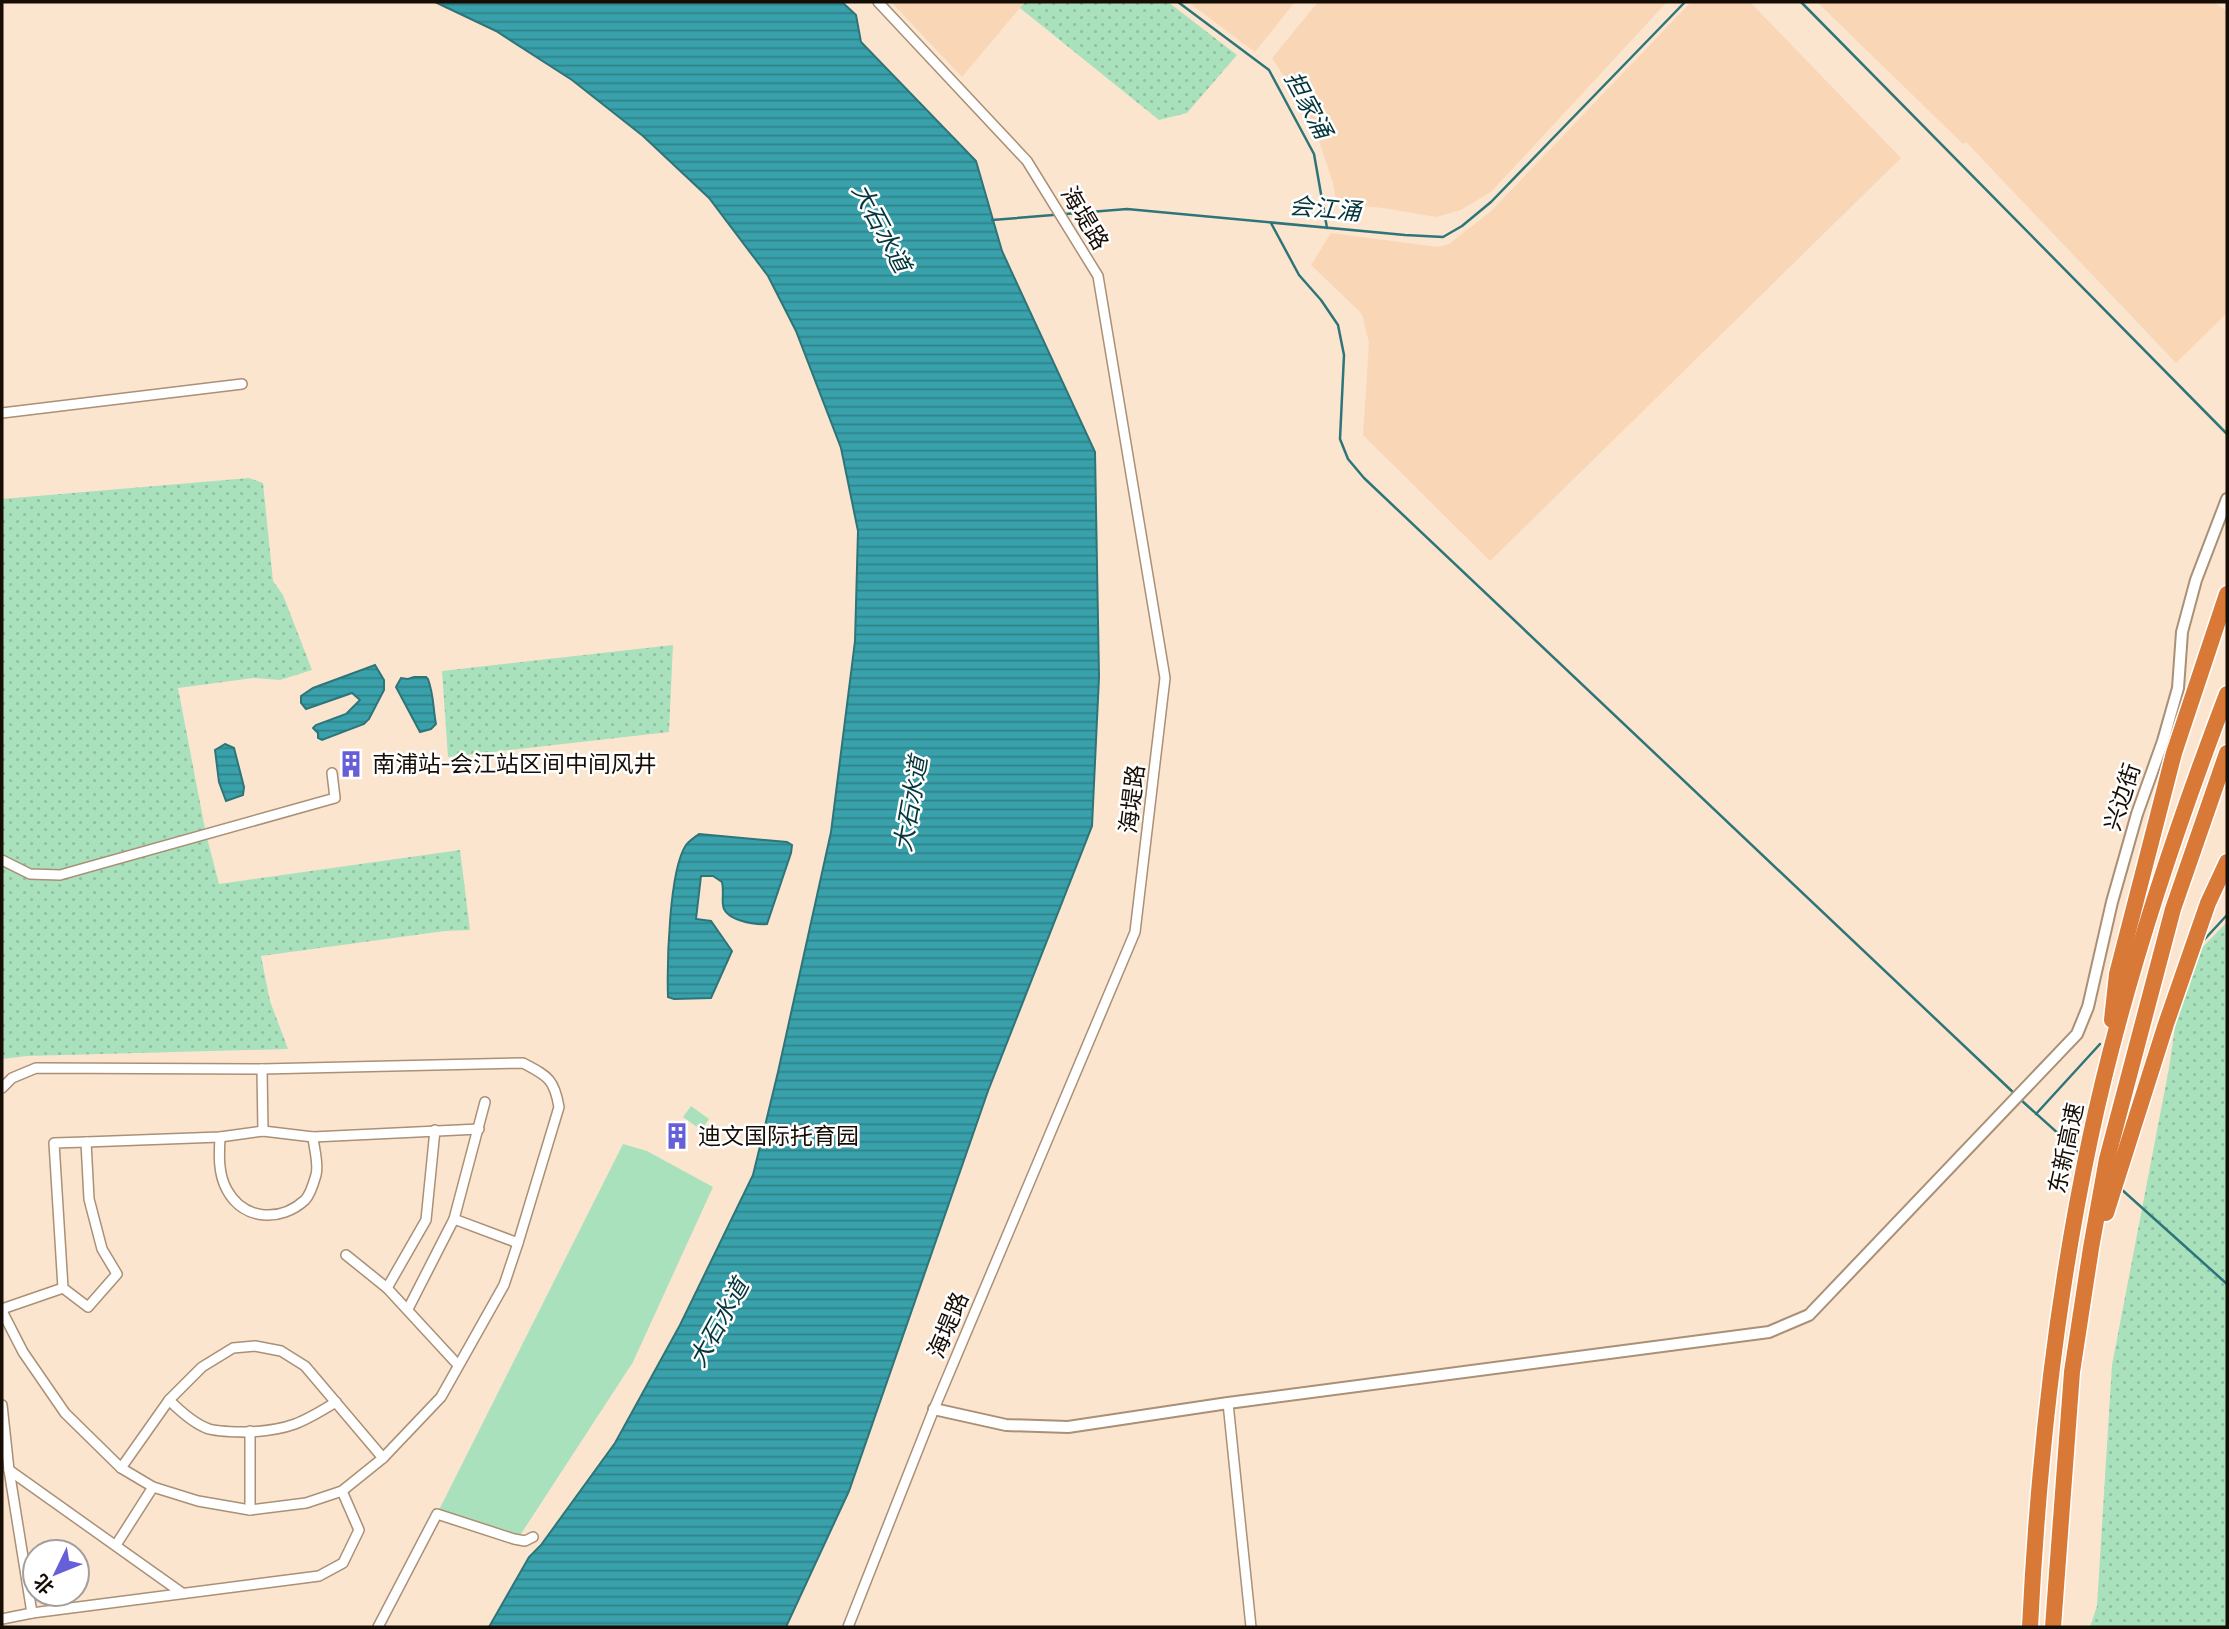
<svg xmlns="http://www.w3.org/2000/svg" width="2229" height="1629" font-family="Barlow,'Noto Sans SC',sans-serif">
<defs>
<pattern id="grass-dots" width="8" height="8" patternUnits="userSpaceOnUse" patternTransform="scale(1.75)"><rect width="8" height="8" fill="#a9e1bd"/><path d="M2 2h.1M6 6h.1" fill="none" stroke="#91c0a1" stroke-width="1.8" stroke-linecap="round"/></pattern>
<pattern id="water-rules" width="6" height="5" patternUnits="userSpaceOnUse" patternTransform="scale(1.75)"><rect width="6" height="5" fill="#39a1ab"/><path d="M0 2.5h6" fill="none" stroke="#2f8289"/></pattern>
</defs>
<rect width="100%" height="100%" fill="#fce5cf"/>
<!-- built -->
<g fill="#f9d7b6">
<path d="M891,2H1025L962,77Z"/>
<path d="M1188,2H1295L1255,52Z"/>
<path d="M1318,2H1667L1491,192L1461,210L1436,217L1383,208L1337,204L1333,183L1316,132L1302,104L1272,58Z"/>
<path d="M1691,2H1750L1901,158L1490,561L1363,435L1369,343L1362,314L1311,265L1331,233L1438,247L1449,244L1490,212Z"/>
<path d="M1817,2H2214L2227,11V313L2176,363L1966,142L1963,144Z"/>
</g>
<!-- grass -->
<g fill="url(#grass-dots)">
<path d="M1025,2H1168L1237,55L1187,113L1159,120L1020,8Z"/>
<path d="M249,478L263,483L273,581L283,595L312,670L280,680L253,678L178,688L206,834L219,884L460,850L470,930L445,931L261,956L270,1001L288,1049L27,1056L2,1059V499Z"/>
<path d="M673,645L669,732L448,757L442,671Z"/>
<path d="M2227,922V1627H2090L2097,1606L2112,1365L2169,1068L2184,966Z"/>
</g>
<!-- pitch -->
<g fill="#a9e1bd">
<path d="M691,1106L709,1119L701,1130L683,1117Z"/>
<path d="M623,1144L647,1151L713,1187L633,1362L519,1537L437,1514Z"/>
</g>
<!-- water -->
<g fill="url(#water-rules)" stroke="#2e7579" stroke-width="2">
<path d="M435,2H842L856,15L861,42L976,161L1002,251L1095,452L1099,677L1092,826L988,1091L849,1491L786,1627H489L529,1557L541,1545L615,1443L680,1325L753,1175L778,1072L831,832L855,641L858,531L841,448L796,331L768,276L709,198L643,136L572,80L496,31Z"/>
<path d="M375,665L384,680V690L369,719L364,724L322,740L318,738V733L313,728L316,725L346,714L360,700L352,693L306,709L301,703V696L313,688Z"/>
<path d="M414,677H426L428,679C434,695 433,709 436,724L431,729L420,732L396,687L401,678L408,679Z"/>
<path d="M225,744L234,748L244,787L243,795L226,801L219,782L215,750Z"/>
<path d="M699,834L787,842L792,845L791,853L767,924C754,925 724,920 723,905C722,897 724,890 722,882L713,876H701L696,919L711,921L732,951L711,998L674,999L668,997C667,964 669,870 686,845C689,841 695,837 699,834Z"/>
</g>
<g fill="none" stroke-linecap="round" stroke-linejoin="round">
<!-- stream -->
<g stroke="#2e7579" stroke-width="2.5">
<path d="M1178,2L1269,70L1314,154L1327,228"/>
<path d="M1801,2L2227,434"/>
<path d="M992,220L1127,209L1405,235L1443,237L1462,226L1491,202L1685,2"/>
<path d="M1271,223L1299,275L1321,300L1338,325L1344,355L1340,439L1348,459L1364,478L2016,1095"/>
<path d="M2203,941L2227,915"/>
<path d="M2021,1100L2081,1154"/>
<path d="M2036,1114L2100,1044"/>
<path d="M2120,1188L2227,1284"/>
</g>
<defs>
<g id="minor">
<path d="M2,413L242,384"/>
<path d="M2,860L30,874L60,875L335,798L332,773"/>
<path d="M262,1069L263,1131"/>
<path d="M2,1088L12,1078L36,1068L262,1069L523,1063C547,1076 554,1078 559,1107L518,1243L504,1285L441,1397L383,1458L342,1491L306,1503L250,1510L198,1501L153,1487L121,1468L65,1413L23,1352L2,1311"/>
<path d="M220,1137C219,1155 218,1174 227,1190C244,1221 281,1222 305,1200C310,1195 314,1182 316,1175C319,1164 314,1149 313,1137"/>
<path d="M86,1142L220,1137L263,1131L313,1137L479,1129"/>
<path d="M86,1142L89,1199L102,1249L117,1274L88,1307L63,1288L54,1143Z"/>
<path d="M454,1219L518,1243"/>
<path d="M346,1255L387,1288L458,1365"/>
<path d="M387,1288L426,1220L435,1130"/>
<path d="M2,1309L63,1288"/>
<path d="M408,1309L454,1219L485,1102"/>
<path d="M169,1400C180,1411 194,1424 209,1429C221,1432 236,1432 248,1432C289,1430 302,1423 336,1402"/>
<path d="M1228,1403L1251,1627"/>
<path d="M2,1405L9,1470L32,1613L319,1576L343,1563L359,1530L342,1491"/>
<path d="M250,1431V1510"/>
<path d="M121,1468L169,1400L202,1367L233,1348L255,1346L281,1351L305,1366L383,1458"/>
<path d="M9,1470L182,1593"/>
<path d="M116,1545L153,1487"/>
<path d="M2,1619L32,1613"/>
<path d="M378,1627L437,1514L514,1539L525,1541L533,1537"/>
<path d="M848,1627L934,1409L1135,932L1165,678L1098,276L1027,161L878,2"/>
</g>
<path id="tertiary" d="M934,1409L1006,1425L1068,1427L1228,1403L1769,1332L1809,1315L2077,1034L2088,1007L2112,902L2137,814L2163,741L2178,688L2182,632L2196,580L2227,499"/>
<g id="motorway">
<path d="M2112,1020L2117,974L2174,753L2227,594"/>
<path d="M2106,1213L2166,1024L2208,903L2227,862"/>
<path d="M2030,1627C2038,1464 2056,1299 2090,1139C2122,988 2172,838 2227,694"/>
<path d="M2053,1627L2072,1372L2091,1248L2107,1159L2173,909L2227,753"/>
</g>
</defs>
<!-- minor casing -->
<use href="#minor" stroke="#a99076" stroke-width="12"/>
<!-- tertiary casing -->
<use href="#tertiary" stroke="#a99076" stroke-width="14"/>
<!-- motorway casing -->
<use href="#motorway" stroke="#fff" stroke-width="19"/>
<!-- minor -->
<use href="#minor" stroke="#fff" stroke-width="9"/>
<!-- tertiary -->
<use href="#tertiary" stroke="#fff" stroke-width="10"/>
<!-- motorway -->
<use href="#motorway" stroke="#d97937" stroke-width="16"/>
</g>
<!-- icons -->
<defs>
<symbol id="building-bare" viewBox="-9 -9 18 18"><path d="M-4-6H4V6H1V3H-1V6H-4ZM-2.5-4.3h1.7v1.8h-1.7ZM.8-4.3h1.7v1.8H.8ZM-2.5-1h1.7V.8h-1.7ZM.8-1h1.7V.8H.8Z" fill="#665fd8" stroke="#fff" stroke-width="2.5" paint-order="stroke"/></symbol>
</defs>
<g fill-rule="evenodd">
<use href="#building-bare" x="332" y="745" width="38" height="38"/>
<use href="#building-bare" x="658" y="1117" width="38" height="38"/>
</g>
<g text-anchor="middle" stroke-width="5" stroke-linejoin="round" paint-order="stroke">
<!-- street labels -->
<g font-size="23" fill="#160d05" stroke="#fff">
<text transform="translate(1085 218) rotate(59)" y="8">海堤路</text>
<text transform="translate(2122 797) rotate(-72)" y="8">兴边街</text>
<text transform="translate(1132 799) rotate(-83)" y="8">海堤路</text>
<text transform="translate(2066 1148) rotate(-78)" y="8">东新高速</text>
<text transform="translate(948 1325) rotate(-67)" y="8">海堤路</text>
</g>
<!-- poi labels -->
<g font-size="23" fill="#160d05" stroke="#fff" text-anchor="start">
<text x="372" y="772">南浦站-会江站区间中间风井</text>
<text x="698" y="1144">迪文国际托育园</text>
</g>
<!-- water labels -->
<g font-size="24" font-style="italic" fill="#04363b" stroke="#fff">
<text transform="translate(1308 105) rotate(62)" y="8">担家涌</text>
<text transform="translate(1325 209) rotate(5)" y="8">会江涌</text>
<text transform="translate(881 228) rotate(62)" y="8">大石水道</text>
<text transform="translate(911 804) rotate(-80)" y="8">大石水道</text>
<text transform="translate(719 1323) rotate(-61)" y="8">大石水道</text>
</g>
</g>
<!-- border -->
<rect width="2229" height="1629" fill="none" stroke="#160d05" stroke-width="7"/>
<!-- north arrow -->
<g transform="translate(56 1573) rotate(227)"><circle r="33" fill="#ffffff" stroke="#a29e9b" stroke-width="2"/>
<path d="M0-5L12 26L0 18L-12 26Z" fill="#665fd8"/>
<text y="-10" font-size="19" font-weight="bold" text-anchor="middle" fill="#160d05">北</text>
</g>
</svg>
